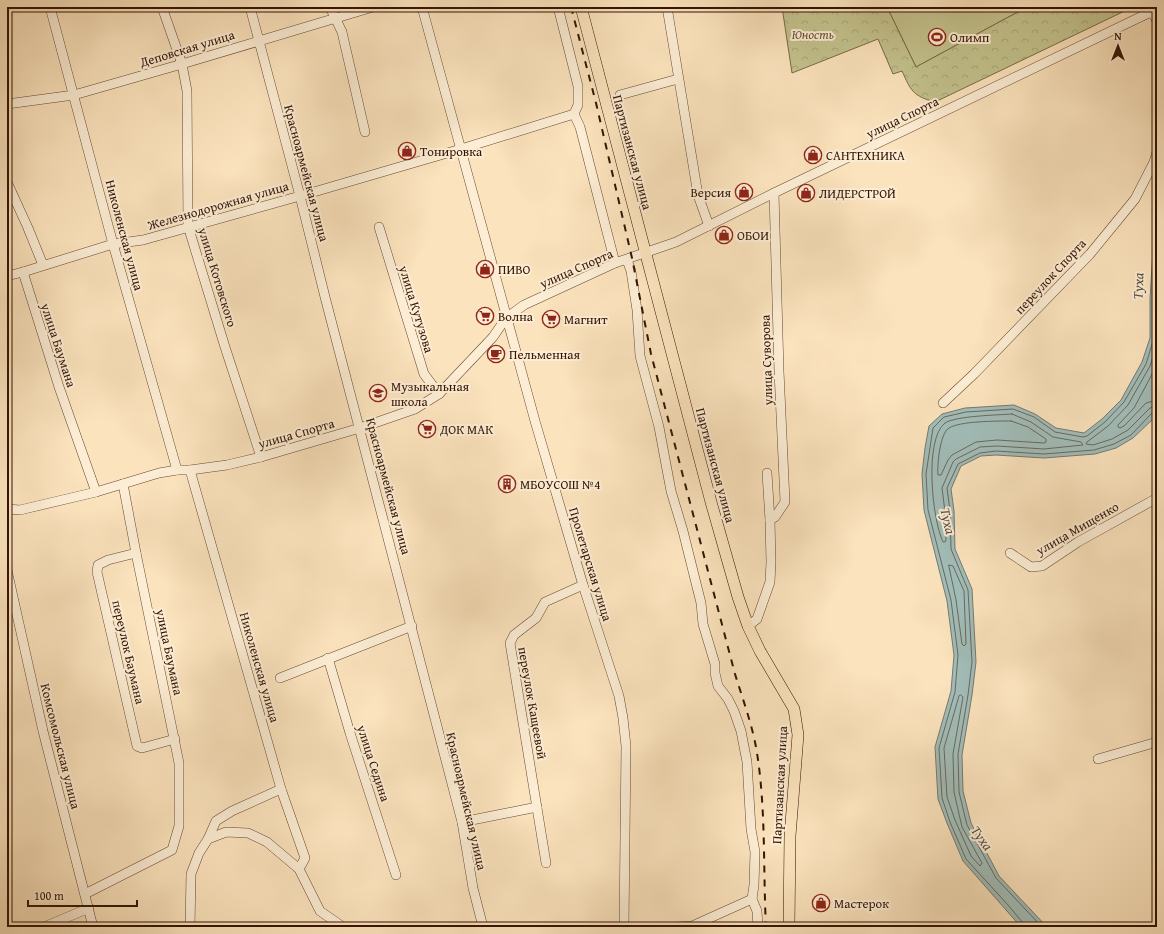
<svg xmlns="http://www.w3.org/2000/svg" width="1164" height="934" font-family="'Gentium Book Plus',serif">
<defs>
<pattern id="forest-crowns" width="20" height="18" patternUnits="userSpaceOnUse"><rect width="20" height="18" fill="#c3c28d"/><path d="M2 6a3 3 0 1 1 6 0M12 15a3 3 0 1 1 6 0" fill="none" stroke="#a8a678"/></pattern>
</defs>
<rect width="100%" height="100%" fill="#fbe3bd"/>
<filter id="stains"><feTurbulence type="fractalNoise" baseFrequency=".005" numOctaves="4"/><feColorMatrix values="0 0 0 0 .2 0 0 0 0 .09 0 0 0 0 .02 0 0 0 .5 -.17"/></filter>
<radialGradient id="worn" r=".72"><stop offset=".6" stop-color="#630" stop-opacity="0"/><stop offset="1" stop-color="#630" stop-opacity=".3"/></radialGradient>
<!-- green -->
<path fill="#c3c28d" stroke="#7b6a48" d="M887,7H1027L916,67Z"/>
<!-- forest -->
<path fill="url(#forest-crowns)" stroke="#7b6a48" d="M782,7H887L916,67L1027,7H1133L935,102C913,96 911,91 902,71L893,74L878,39L792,73Z"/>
<!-- water -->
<path fill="#a1bdb9" stroke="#757970" d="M1157,195V412L1153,419L1133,438L1116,448L1095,454L1044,458L996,455L981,456L961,466L951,489L954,511L955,549L972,589L976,662L972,695L962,755L963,791L971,823L999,876L1047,927H1021L963,861L947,823L938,799L935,747L951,691L954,655L947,601L924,510L922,474L925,448L929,426L942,414L965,408L1014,405L1035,414L1056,428L1084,433L1102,419L1121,400L1142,362L1150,338V299L1155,218V198Z"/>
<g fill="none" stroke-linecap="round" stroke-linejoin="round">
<!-- shore -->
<g stroke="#6a685e" stroke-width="1">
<path d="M1157,344L1150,366L1128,405L1108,426L1087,442L1086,444L1093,445L1112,439L1128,430L1150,408L1157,406"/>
<path d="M1157,365L1134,408L1118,425V427L1120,428L1124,426L1146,403L1157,400"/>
<path d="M1012,414L1031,422L1053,437L1081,442L1083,445L1044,449L997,446L980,447L956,459L953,462L942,488L945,512L946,540L945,542H943C932,519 924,439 945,423C955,416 998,415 1012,414Z"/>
<path d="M1011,421L1028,427L1046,439V442L1044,443L997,440L976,442L952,455L948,460L941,475H938C937,465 940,433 949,428C960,421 997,421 1011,421Z"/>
<path d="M949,565L953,566L964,591L966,644L964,646L962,644L956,600Z"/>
<path d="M961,695L963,697L953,754L954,792L962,827L982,863L980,866L971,856L955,820L947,797L944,748L959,696Z"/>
<path d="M1024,927L1023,923L1008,905L966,859L950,822L942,798L939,748L955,692L958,655L951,600L928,510L926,474L933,428L944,417L966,412L1013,409L1034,417L1055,432L1083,437L1087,436L1105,422L1124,402L1146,364L1154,338V299L1157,248"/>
<path d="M1042,927L996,878L967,825L959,792L958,754L968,695L972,662L968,590L951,549L950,511L947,488L958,464L980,453L996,451L1044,454L1094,450L1114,444L1131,435L1153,412L1157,411"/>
</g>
<defs>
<g id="minor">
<path d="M50,7L113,244L177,470"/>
<path d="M162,7L182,64L187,91L188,226L225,347L261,457"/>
<path d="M250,7L300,196L325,297L462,822L473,888L483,927"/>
<path d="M330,7L342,32L365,132"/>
<path d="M422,7L535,421L583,585L619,696L623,718L626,746L624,927"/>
<path d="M558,7L578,86V105L574,114L580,127L615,263"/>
<path d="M667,7L698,195L709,226"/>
<path d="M1152,12L1157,21"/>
<path d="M620,95L678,79"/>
<path d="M7,104L74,95L182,64L373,7"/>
<path d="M7,182L28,228L43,265"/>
<path d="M379,227L424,374L439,394"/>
<path d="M627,260L631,271L637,310L640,356L659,427L671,491L683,531L701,603L703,624L715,664V673L718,686L728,699L734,711L741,731L747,762L751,829L755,852L754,885L752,899L757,911L758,927"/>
<path d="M23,272L59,387L96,492"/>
<path d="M7,276L23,272L113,244L143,240L300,196L461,149L574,114"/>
<path d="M943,403L974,374L1090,254L1135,199L1154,162L1157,152"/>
<path d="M190,470L281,789L305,858L299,869"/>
<path d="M767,473L770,520"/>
<path d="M7,509L20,510L96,492L159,473L177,470H190L227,465L261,457L360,428L415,409L439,394L493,337L506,318L524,305L615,263L676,242L774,193L1157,9"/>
<path d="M136,553L108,560L98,565L97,572L137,746L142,748L175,739"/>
<path d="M1010,553L1031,567L1042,566L1078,542L1157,498"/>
<path d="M7,570L43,731L93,927"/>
<path d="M748,626L757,619L770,582L771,562L770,520L775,517L785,502L779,371L774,193"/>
<path d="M328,658L350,733L396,875"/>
<path d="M280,678L412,626"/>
<path d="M1098,759L1157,742"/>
<path d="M462,822L537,807"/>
<path d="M208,839L216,821L232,811L281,789"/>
<path d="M546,863L510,643L514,635L536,618L545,602L583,585"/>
<path d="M85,894L172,850L179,826V763L136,553L123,484"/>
<path d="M44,927L89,908"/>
<path d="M190,927L191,874L199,853L208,839L226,832L248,833L267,842L299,869L320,911L343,927"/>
<path d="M676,927L692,926L752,899"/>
</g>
<path id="major" d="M581,7L711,502L738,597L748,626L760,651L794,709L798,735L790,836L789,927"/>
</defs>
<!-- minor casing -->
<use href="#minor" stroke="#654732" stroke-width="10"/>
<!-- major casing -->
<use href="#major" stroke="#331303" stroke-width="12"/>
<!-- minor -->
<use href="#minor" stroke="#fcedd4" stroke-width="9"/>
<!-- major -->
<use href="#major" stroke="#fbe3bd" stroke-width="11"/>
<!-- rail -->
<path stroke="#331303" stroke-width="2" stroke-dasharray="7 7" stroke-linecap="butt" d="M571,7L596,103L632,258L651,354L735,674C743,700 753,727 757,753C766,810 763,869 766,927"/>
</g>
<!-- icons -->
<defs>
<symbol id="stadium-ring" viewBox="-11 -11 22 22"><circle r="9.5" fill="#fcedd4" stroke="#8f2418" stroke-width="1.5"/><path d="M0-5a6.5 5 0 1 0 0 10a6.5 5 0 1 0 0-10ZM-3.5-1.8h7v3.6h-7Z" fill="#8f2418"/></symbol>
<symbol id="shop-ring" viewBox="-11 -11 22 22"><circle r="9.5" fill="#fcedd4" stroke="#8f2418" stroke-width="1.5"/><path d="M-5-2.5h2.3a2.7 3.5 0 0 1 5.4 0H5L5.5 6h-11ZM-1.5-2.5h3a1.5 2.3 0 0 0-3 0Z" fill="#8f2418"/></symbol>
<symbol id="supermarket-ring" viewBox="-11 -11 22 22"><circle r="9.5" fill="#fcedd4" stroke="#8f2418" stroke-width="1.5"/><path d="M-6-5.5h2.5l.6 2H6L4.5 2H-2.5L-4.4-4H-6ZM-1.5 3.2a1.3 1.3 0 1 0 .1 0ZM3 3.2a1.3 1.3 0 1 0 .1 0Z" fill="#8f2418"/></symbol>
<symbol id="cafe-ring" viewBox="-11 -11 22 22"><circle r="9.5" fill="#fcedd4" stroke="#8f2418" stroke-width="1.5"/><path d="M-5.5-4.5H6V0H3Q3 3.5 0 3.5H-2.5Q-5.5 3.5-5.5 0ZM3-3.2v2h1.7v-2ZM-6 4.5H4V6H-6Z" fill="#8f2418"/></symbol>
<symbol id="school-ring" viewBox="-11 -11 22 22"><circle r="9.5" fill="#fcedd4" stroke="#8f2418" stroke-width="1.5"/><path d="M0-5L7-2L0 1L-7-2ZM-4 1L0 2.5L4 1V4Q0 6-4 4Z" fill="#8f2418"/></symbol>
<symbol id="building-ring" viewBox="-11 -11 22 22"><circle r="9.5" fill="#fcedd4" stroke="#8f2418" stroke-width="1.5"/><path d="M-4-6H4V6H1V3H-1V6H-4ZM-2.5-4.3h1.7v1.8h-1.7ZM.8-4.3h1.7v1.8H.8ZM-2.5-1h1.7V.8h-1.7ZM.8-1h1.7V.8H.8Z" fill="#8f2418"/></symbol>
</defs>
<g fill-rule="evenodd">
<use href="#stadium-ring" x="927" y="27" width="20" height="20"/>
<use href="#shop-ring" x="397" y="141" width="20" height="20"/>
<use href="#shop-ring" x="803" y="145" width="20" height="20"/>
<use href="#shop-ring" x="734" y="182" width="20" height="20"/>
<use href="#shop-ring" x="796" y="183" width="20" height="20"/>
<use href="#shop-ring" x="714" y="225" width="20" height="20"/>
<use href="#shop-ring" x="475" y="259" width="20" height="20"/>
<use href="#supermarket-ring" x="475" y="306" width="20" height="20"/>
<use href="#supermarket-ring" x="541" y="309" width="20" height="20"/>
<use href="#cafe-ring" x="486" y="344" width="20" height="20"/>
<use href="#school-ring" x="368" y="383" width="20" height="20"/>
<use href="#supermarket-ring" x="417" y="419" width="20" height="20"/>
<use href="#building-ring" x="497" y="474" width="20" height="20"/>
<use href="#shop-ring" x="811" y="893" width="20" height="20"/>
</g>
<g text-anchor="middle" stroke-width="4" stroke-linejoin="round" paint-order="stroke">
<!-- park labels -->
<g font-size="13" font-style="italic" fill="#655033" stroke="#fcedd4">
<text x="813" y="39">Юность</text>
</g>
<!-- poi labels -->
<g font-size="13" fill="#331303" stroke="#fcedd4" text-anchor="start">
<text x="950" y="42">Олимп</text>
<text x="420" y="156">Тонировка</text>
<text x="826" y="160">САНТЕХНИКА</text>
<text x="731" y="197" text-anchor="end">Версия</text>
<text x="819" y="198">ЛИДЕРСТРОЙ</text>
<text x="737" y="240">ОБОИ</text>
<text x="498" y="274">ПИВО</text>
<text x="498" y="321">Волна</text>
<text x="564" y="324">Магнит</text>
<text x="509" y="359">Пельменная</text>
<text x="391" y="391">Музыкальная<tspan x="391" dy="15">школа</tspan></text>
<text x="440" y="434">ДОК МАК</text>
<text x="520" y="489">МБОУСОШ №4</text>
<text x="834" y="908">Мастерок</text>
</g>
<!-- street labels -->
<g font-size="13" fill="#331303" stroke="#fcedd4">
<text transform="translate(187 48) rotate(-17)" y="5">Деповская улица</text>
<text transform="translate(902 117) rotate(-26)" y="5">улица Спорта</text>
<text transform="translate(633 152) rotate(75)" y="5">Партизанская улица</text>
<text transform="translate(307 173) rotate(75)" y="5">Красноармейская улица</text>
<text transform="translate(218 205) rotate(-16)" y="5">Железнодорожная улица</text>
<text transform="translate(125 235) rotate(75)" y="5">Николенская улица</text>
<text transform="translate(576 268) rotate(-24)" y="5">улица Спорта</text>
<text transform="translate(1050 276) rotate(-47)" y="5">переулок Спорта</text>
<text transform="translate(218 277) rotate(73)" y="5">улица Котовского</text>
<text transform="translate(417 309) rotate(73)" y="5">улица Кутузова</text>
<text transform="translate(59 345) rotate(72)" y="5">улица Баумана</text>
<text transform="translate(766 360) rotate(-92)" y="5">улица Суворова</text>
<text transform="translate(296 433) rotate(-16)" y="5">улица Спорта</text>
<text transform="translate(716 465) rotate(75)" y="5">Партизанская улица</text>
<text transform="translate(389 486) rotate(75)" y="5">Красноармейская улица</text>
<text transform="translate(1077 528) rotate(-30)" y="5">улица Мищенко</text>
<text transform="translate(591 564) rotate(73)" y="5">Пролетарская улица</text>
<text transform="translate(129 652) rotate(77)" y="5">переулок Баумана</text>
<text transform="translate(170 652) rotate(78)" y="5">улица Баумана</text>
<text transform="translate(260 667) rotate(74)" y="5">Николенская улица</text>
<text transform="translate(533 703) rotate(80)" y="5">переулок Кащеевой</text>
<text transform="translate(61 746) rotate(76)" y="5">Комсомольская улица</text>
<text transform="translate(374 763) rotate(72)" y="5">улица Седина</text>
<text transform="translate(779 785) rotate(-87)" y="5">Партизанская улица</text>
<text transform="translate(467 801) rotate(77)" y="5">Красноармейская улица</text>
</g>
<!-- water labels -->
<g font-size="14" font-style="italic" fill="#5a4e43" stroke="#fcedd4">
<text transform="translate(1138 286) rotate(-88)" y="5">Туха</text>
<text transform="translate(948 521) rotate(77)" y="5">Туха</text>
<text transform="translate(982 838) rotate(54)" y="5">Туха</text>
</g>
</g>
<!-- margin -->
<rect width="1164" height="934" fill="none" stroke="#fbe3bd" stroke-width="24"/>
<rect x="8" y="8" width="1148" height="918" fill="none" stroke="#331303" stroke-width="2"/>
<rect x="12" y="12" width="1140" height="910" fill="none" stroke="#331303"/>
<!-- north arrow -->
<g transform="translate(1118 46)" stroke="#fcedd4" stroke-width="3" paint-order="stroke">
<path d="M0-3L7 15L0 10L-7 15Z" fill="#331303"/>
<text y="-6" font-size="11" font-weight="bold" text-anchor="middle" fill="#331303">N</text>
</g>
<!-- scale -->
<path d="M28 900v6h109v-6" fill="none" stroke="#331303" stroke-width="2"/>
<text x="34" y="900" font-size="12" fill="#331303" stroke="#fcedd4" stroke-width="3" paint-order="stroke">100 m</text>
<rect width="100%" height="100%" filter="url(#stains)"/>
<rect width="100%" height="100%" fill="url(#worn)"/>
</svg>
